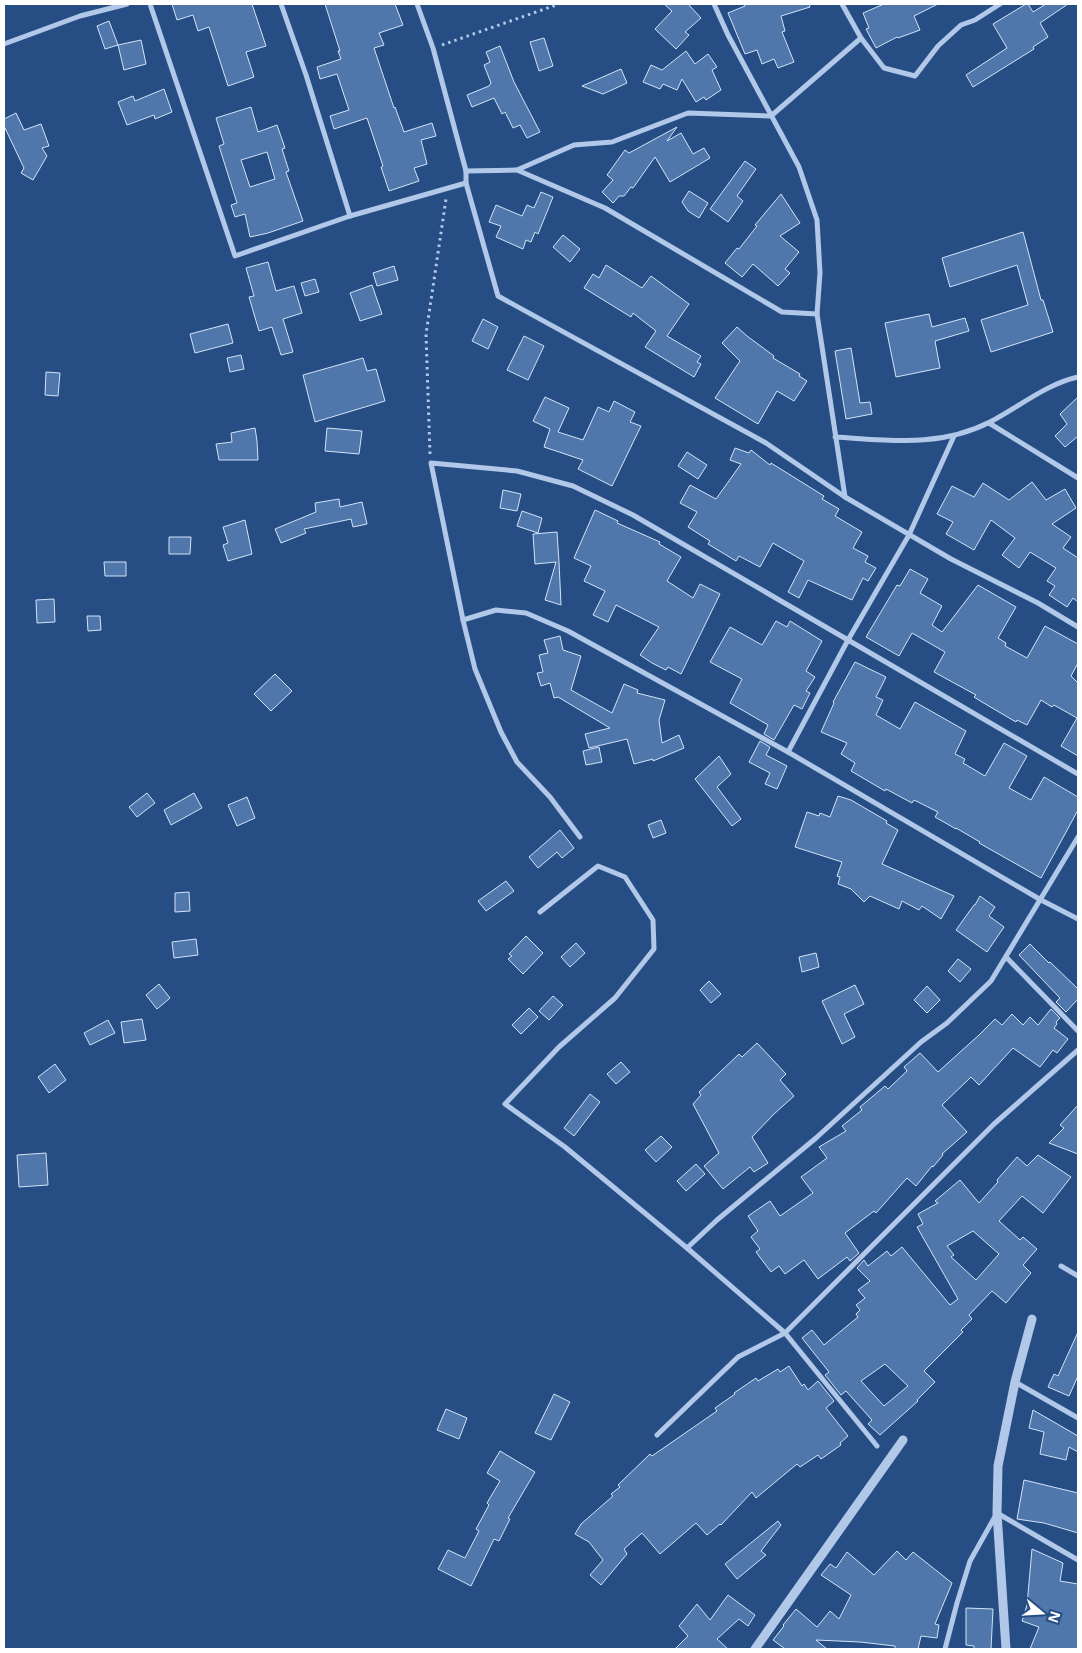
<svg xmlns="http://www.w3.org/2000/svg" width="1082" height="1653" font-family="'Noto Sans',sans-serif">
<rect width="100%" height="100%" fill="#274d85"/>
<!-- building -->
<g fill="#4f77ac" stroke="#d4e3f6" fill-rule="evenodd">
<path d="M172,4H252L266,46L246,52L254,77L228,86L209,27L198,31L193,15L177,20Z"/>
<path d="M325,4H395L403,25L379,33L384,45L374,48L394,108L395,107L404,132L432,123L436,136L421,140L427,164L414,168L419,181L389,191L381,167L383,166L367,118L334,129L330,116L349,110L337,74L320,79L317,67L341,59L338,51H340Z"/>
<path d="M664,4H688L701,18L685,32L689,35L676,49L655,29L672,11Z"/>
<path d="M744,4H809L810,7L781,16L785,31L782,32L794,62L778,68L774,59L762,64L757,50L745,54L728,13L745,6Z"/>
<path d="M884,4H938L914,16L920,30L898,38L897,37L876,48L866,29L869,28L863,13Z"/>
<path d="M1026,4H1028L1033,12L1046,4H1068L1040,23L1048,37L1033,47L1034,49L973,87L966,75L1007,48L993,24Z"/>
<path d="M109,21L118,45L105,49L97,26Z"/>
<path d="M544,38L553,66L539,71L530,42Z"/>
<path d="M141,40L146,64L124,70L118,45Z"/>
<path d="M500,46L514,82L540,132L527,138L520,125L513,128L505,112L502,114L494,98L472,107L467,95L489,86L491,83L484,65L490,62L486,52Z"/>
<path d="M686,51L695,64L708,54L717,67L712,70L721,90L706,100L704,97L696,102L682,79L677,90L663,84L660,89L643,82L651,65L662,70Z"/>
<path d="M621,69L627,83L603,94L582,86Z"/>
<path d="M164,89L172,112L155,119L154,115L127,125L118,102L133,96L135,101Z"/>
<path d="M251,107L258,132L277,125L285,148L282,149L289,171L286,172L303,221L268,233L250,237L245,214L235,217L231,205L237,203L219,146L224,144L216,118ZM267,152L275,179L250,187L241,160Z"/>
<path d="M16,113L24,130L41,124L49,146L42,148L47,156L33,180L21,173L24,168L4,126V119Z"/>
<path d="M677,127L667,141L681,133L693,154L704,148L710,158L670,182L655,157L633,188L631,187L624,196H619L613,203L602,192L613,180L607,175L625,150L629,153Z"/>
<path d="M745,161L756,169L737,196L743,201L728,222L710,209Z"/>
<path d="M689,191L708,203L699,218L688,211L682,202Z"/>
<path d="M541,192L553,197L538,234L535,232L531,242L526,240L523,249L496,237L501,226L489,222L496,205L522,216L527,205L534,208Z"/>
<path d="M781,194L800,223L780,236L799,252L785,269L790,273L778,286L753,264L742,277L725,263L737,248L739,249L757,226L755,225Z"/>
<path d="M1023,232L1041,300H1043L1053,332L991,352L981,320L1028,305L1017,265L950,287L942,258Z"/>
<path d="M563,235L580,249L570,262L553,247Z"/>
<path d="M268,262L276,291L294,286L302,313L283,319L293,352L281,355L272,327L259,331L249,297L254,296L246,268Z"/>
<path d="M606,265L642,288L651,276L689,304L667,336L701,356L697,362L701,364L694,377L645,347L656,331L633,313L631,317L584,288L593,274L599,278Z"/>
<path d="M394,266L398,280L377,286L373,273Z"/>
<path d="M315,279L319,292L305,296L301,283Z"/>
<path d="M372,285L382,314L360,321L350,293Z"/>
<path d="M929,314L932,327L965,318L969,331L935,341L940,368L896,377L885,323Z"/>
<path d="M483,319L498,327L488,349L472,341Z"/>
<path d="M228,324L233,343L195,353L190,334Z"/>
<path d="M737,327L747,336L774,356L773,358L800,374L799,376L807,381L794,401L777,391L758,424L715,398L740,361L722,343Z"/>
<path d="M524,336L544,346L528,380L507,370Z"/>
<path d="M851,348L860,403L870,402L872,414L846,419L835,351Z"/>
<path d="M241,355L244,369L230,372L227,358Z"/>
<path d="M363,358L367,371L376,369L385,401L315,422L303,375Z"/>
<path d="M46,372L60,373L58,396L45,395Z"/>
<path d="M545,397L569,408L558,432L583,440L598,407L609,412L614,401L635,412L630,422L641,426L612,486L578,469L583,460L544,447L550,429L533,421Z"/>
<path d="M1078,397V439L1077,437L1065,447L1055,436L1067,424L1060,414Z"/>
<path d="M255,428L257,441L258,460H219L216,444L232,442L231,433Z"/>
<path d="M327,428L362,431L359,454L325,451Z"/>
<path d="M735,448L749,453L751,450L770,465L771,463L824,496L822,499L839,509L835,516L862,532L853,548L868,556L865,562L876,568L868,581L863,578L852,600L808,580L799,598L788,592L804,561L773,543L760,567L739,556L736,561L708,544L710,541L688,527L697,512L680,503L690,485L716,499L741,464L730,460Z"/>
<path d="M687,452L707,465L698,479L678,466Z"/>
<path d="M1032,482L1046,500L1065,489L1076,508L1052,524L1071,537L1063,548L1078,558V602L1073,598L1067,607L1049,595L1055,586L1047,581L1056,568L1030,552L1019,568L1002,555L1015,538L991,520L974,550L946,534L953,522L937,514L952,486L974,497L983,483L1009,500Z"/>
<path d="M503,490L521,494L517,511L500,508Z"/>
<path d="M339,499L340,507L362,502L367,524L353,527L351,519L304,529L306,533L281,543L275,529L316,512L315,503Z"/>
<path d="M595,510L618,521L617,523L660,542L659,544L681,557L667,581L693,598L700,584L720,594L681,674L668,667L666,670L652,663L640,655L659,627L616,605L608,622L593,615L605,591L584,581L591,566L574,558Z"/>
<path d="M522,511L542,518L538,533L517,526Z"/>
<path d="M245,520L252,554L228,561L223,545L228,543L223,527Z"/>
<path d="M557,532L559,562L561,605L545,600L556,562L535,564L533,534Z"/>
<path d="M169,537H191L190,554H169Z"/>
<path d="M104,562H126V576H105Z"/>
<path d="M910,569L928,579L920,593L942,606L932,625L942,632L978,585L1016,607L998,638L1006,643L1005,646L1027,658L1045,626L1078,644V663L1071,676L1078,683V756L1061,746L1077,718L1054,705L1052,707L1041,700L1027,725L1017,720L1016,722L982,702L974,697L976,695L934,672L945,652L912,633L899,656L866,637L897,585L900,586Z"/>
<path d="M54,599L55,622L37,623L36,600Z"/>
<path d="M87,616H100L101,630L88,631Z"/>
<path d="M776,621L787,627L790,621L822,641L806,671L815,677L806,691L810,693L802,709L794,705L774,740L764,734L768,725L730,703L742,679L710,662L730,627L762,645Z"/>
<path d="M560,636L563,650L581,656L571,690L612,713L624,684L638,690L637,693L665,700L659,720L662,743L679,735L684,748L653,761V759L634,764L627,739L589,748L585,734L610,728L558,697L554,698L550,683L541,686L537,673L543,672L539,655L548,653L544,640Z"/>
<path d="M855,662L886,677L876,697L883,700L876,715L900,729L915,702L966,731L955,754L965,759L963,763L985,776L1004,743L1027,756L1009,788L1031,800L1044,777L1078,797V810L1041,878L979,843L980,842L956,828V829L935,817L938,812L914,800L912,803L886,789L885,791L851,771L855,763L841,754L847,743L821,732L834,703L833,702Z"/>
<path d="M275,674L292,691L271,711L254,694Z"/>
<path d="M760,741L770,747L766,755L787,766L777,789L765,784L770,773L749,762Z"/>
<path d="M599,747L602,762L586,765L583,751Z"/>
<path d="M719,756L731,774L717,787L741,819L732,826L695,779Z"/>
<path d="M147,793L155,803L137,817L129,807Z"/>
<path d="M194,793L202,808L171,825L164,810Z"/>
<path d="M838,796L851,800L887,821L886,823L898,830L882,864L954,896L941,919L922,906L919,910L902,901L899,909L870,896L864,902L851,889L838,884L840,877L837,876L842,862L795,847L807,812L819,816L820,813L830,817Z"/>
<path d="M247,797L255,818L237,826L228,805Z"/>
<path d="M661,820L666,833L653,838L648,825Z"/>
<path d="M560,830L574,848L562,858L557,852L538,868L529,857Z"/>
<path d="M506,881L514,891L486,911L478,901Z"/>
<path d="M189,892L190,911L175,912V893Z"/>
<path d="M980,896L995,907L989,916L1004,927L987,952L956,930L974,905H975Z"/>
<path d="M526,936L543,953L523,974L508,959L512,956L509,954Z"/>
<path d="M196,939L198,955L174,958L172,942Z"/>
<path d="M576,943L585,953L570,967L561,957Z"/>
<path d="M1030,944L1049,963L1050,962L1078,989V999L1066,1012L1056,1002L1060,998L1019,955Z"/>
<path d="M816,953L819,967L802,972L799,957Z"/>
<path d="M958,959L971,969L960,982L948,971Z"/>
<path d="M709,981L721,994L711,1003L700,990Z"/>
<path d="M159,984L170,998L157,1009L146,995Z"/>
<path d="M855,985L864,1004L844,1014L855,1037L842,1044L822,1001Z"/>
<path d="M927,986L940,1000L927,1013L914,1000Z"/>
<path d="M553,996L563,1005L549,1020L539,1011Z"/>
<path d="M529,1008L538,1017L521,1034L512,1025Z"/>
<path d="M1051,1009L1060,1018L1056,1022L1057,1024L1054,1028L1068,1039L1057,1053L1053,1050L1040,1067L1013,1048L979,1085L971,1077L942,1105L967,1132L942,1154L943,1155L933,1167L932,1166L916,1186L907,1178L876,1213L874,1211L845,1233L859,1253L850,1261L847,1257L818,1279L804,1260L785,1274L779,1266L771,1272L756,1252L760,1249L751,1237L758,1231L748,1216L770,1201L780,1216L813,1193L801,1177L827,1158L819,1147L846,1131L842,1126L862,1110L860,1107L885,1086L888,1089L907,1071L904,1067L920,1053L938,1072L979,1035L995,1019L1002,1025L1012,1014L1023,1025L1030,1017L1038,1025Z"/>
<path d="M142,1019L146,1040L124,1043L121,1022Z"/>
<path d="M108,1020L115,1033L90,1045L84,1033Z"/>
<path d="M757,1043L786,1074L780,1080L794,1096L774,1114L752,1137L768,1163L754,1172L750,1167L723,1189L704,1166L719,1153L693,1104L701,1095L699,1092L739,1054L742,1057Z"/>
<path d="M621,1062L630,1072L616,1084L607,1074Z"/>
<path d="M55,1064L66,1080L49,1093L38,1077Z"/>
<path d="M590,1094L600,1102L574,1136L564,1128Z"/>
<path d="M1078,1105V1154L1049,1143L1064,1128L1060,1125Z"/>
<path d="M661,1136L672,1147L656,1162L645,1150Z"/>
<path d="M46,1153L48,1185L19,1187L17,1155Z"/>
<path d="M1038,1155L1071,1177L1043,1213L1022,1196L999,1221L1020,1240L1023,1237L1037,1249L1023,1265L1031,1273L1006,1303L992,1291L969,1315L972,1319L961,1330L963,1332L924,1371L935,1382L917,1400L918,1401L880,1435L868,1424L872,1420L846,1391L841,1395L825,1375L829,1372L802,1338L812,1330L824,1345L858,1317L856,1314L860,1310L856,1305L865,1298L858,1290L870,1281L857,1268L864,1260L868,1266L887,1251L891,1256L902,1247L950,1305L958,1299L917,1227L923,1224L918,1214L938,1203L935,1201L960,1180L979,1203L998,1182L997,1180L1017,1157L1027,1166ZM973,1231L999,1254L976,1280L951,1257L954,1255L947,1246ZM885,1364L908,1386L884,1406L861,1381Z"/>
<path d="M696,1164L705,1174L686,1191L677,1181Z"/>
<path d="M1078,1332V1376L1069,1396L1048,1387L1054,1374L1058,1376Z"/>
<path d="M789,1366L802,1386L804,1384L808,1390L818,1381L834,1401L826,1408L848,1436L840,1443L841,1445L821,1459L818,1455L800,1467L797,1464L756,1498L752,1492L721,1525L720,1524L707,1535L696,1523L660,1554L642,1533L624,1549L627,1554L601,1585L590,1575L603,1560L589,1542L575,1534L581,1524L613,1496L611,1494L620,1487L618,1485L650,1454L652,1456L717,1411L715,1408L735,1394L734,1393L756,1378L758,1381L778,1369L780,1372Z"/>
<path d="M554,1394L570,1402L551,1440L535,1433Z"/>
<path d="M446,1409L467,1418L459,1439L437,1430Z"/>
<path d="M1033,1410L1078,1436V1452L1069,1447L1066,1460L1040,1454L1044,1432L1029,1428Z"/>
<path d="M500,1451L535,1472L508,1518L510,1519L499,1541L494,1539L471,1586L438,1569L448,1550L465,1558L479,1531L476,1529L489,1505L487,1503L500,1481L487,1473Z"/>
<path d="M1024,1480L1078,1493V1533L1044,1523L1017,1519Z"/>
<path d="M778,1521L781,1525L761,1551L766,1555L737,1579L725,1564Z"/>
<path d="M1032,1549L1063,1563L1060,1581L1078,1584V1649H1030L1039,1627L1022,1621L1027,1605Z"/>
<path d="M897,1551L906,1560L913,1552L952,1583L935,1624L939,1625L937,1638L921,1636L918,1649H895V1646L860,1642L816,1640L827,1649H785L773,1640L784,1626L783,1625L796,1609L817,1627L830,1611L839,1619L851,1595L821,1575L830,1564L836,1568L847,1552L874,1575Z"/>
<path d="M728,1595L755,1615L748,1626L739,1619L717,1639L728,1649H675L688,1636L679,1626L697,1604L710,1620Z"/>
<path d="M966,1608L993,1609L991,1649H974V1646L966,1645Z"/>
</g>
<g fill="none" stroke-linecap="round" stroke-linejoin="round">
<!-- path -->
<g stroke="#b1c8e8" stroke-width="3" stroke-dasharray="2.5 4" stroke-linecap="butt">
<path d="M442,45L559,4"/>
<path d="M430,454L426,334L446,199"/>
</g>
<!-- minor -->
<g stroke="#b1c8e8" stroke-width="5">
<path d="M150,4L235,256L350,216L466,183"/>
<path d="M281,4L306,75L350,216"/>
<path d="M417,4L433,48L466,171"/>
<path d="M714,4L728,35L799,167L817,220L820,273L817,314L845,497L951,559L1038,603L1078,627"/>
<path d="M842,4L861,38L884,68L915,76L938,46L961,25L975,20L1000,4"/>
<path d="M4,44L80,16L127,4"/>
<path d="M517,170L466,171V183L498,296L766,443L845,497"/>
<path d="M817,314L782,312L605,208L517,170L574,145L612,142L688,113L771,116L861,38"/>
<path d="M989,423L1078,478"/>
<path d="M835,437C889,440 939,448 990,422C1019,407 1046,384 1078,377"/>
<path d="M463,620L496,610L526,613L568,631L788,752L1041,900L1078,919"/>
<path d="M788,752L848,640L1078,774"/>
<path d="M580,837L550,797L517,762L501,732L475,669L463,620L431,463L517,471L573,486L633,515L848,640L909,535L954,436"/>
<path d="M540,912L598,866L625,877L653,920L654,949L615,998L559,1047L505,1104L565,1147L687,1248L785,1333L877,1446"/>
<path d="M1006,957L1078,1031"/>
<path d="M687,1248L717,1220L816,1138L921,1042L947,1023L991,981L1078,837"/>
<path d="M1061,1266L1078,1276"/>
<path d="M1015,1382L1078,1418"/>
<path d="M657,1435L738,1357L785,1333L994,1124L1078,1050"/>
<path d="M945,1649L957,1603L970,1561L997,1513L1078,1560"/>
</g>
<!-- tertiary -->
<g stroke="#b1c8e8" stroke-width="9">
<path d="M755,1649L903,1440"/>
<path d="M1006,1649L997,1513L998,1466L1015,1382L1032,1319"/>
</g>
</g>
<!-- border -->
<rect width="1082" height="1653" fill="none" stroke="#ffffff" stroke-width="10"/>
<!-- north arrow -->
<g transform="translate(1042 1613) rotate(108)" stroke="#274d85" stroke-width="4" paint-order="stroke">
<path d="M0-4L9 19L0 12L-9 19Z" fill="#ffffff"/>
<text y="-8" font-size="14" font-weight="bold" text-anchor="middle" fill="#ffffff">N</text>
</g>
</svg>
